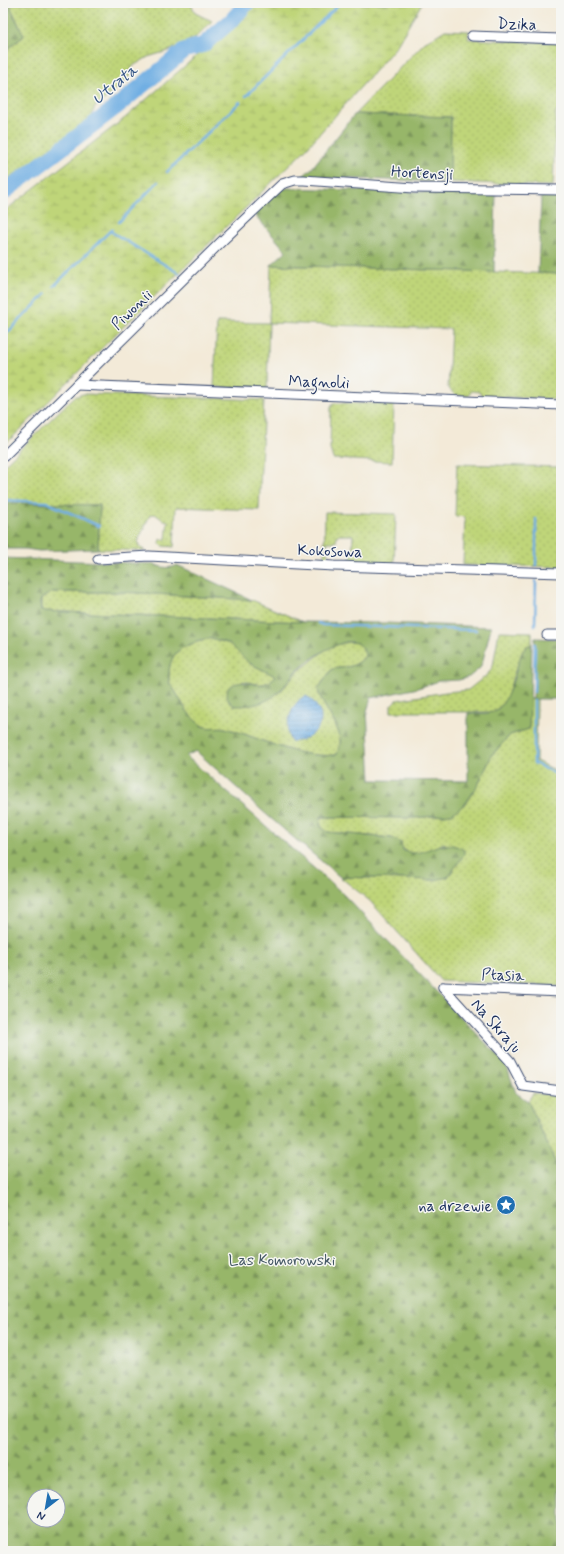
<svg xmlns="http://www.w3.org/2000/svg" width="564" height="1554" font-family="Mynerve,sans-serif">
<defs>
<pattern id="grass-dots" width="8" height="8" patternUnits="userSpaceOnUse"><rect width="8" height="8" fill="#bfd579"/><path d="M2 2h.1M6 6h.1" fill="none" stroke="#a4b76b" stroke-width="1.8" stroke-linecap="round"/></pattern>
<pattern id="forest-firs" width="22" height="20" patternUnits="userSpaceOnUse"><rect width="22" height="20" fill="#97b669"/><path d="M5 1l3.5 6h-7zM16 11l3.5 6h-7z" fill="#7a945a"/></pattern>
<pattern id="wetland-marsh" width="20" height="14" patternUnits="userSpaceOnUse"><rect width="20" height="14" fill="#bfd579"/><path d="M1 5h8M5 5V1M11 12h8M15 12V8" fill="none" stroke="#a4b76b"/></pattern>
<pattern id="water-rules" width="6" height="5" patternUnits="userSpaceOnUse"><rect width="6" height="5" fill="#71afe3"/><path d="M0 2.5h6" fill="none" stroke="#5c8fbb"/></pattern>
</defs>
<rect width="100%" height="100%" fill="#f6f6f2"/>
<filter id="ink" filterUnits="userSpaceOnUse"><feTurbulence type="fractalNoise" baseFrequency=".025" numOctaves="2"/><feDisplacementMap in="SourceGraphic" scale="8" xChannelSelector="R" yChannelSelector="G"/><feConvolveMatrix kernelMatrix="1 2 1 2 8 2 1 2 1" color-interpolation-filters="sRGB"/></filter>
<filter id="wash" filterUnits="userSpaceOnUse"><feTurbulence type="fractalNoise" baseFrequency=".012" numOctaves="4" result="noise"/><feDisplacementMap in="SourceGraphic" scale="16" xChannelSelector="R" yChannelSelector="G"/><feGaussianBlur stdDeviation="0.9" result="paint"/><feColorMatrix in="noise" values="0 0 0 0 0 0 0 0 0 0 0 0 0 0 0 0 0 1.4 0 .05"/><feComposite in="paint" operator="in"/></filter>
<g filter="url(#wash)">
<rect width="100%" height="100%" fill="#f3ead8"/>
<!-- grass -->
<g fill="url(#grass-dots)" stroke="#6d826c">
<path d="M11,3H191L195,13L212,21L196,37L171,50L148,57L133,66L127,80L94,108L92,118L3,183V52L24,36L11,8Z"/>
<path d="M445,30L469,31L468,39L561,43V112H556L553,186L450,182L451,117L355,114L424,43Z"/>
<path d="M271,265L561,274L560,394L554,399L483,396L479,392L472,391L468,396L455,395L448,388L451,329L269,323L267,389L214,387L217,322L269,323Z"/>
<path d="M83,394L264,400L259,510L176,507L174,547L163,546L159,543L160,540L166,539L168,521L163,520L155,514L150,515L138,541L139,546L145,551L98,549L100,505L3,503V466L74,397Z"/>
<path d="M334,403L394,404L392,462L333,459L330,449L331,407Z"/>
<path d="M457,464L561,467V567L463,565L465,517L455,516Z"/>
<path d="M325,512L396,514L394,563L349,561L352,554L353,535H337L336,542H327L328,561L324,559Z"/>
<path d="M52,592H122L252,600L303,622L41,611V599Z"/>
<path d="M499,631L532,632V644L527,646L514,673L507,698L501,706L493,712H391V705L396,700L446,692L468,690L488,674L493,666Z"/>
<path d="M211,638L230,644L249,663L276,676C266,688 257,684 243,681L228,701L235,706L280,692L296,673L329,647L348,642L358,643L364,649L365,656C356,668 346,667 332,669L318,689C322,711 351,734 336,755C296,759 262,738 225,728C218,726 207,730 201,725C185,714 180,697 169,682C167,649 183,646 211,638Z"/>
<path d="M537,698L536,761L559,772L561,819V986L441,981L370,901L340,877L435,880L445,843C418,853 413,862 392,838L327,832L320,826L321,817L414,818L452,814L478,785L492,755L510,735L529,729L530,699Z"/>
<path d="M533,1093L561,1096V1175L528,1101Z"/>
</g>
<!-- forest -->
<g fill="url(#forest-firs)" stroke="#597264" fill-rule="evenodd">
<path d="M3,3H11V9L24,36L3,52Z"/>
<path d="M355,114L451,117L450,182L302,177L312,168Z"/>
<path d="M287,188L496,194L494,272L271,265L286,251L254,214L276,192Z"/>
<path d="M541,196H561V274L538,273Z"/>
<path d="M3,503L100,505L98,549L39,551L26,549H3Z"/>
<path d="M3,558L155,564C160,568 172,569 177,565L252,600L122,592H52L41,599L40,603L41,611L303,622L385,623L491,627L483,660L480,668L469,677L459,680L439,681L418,688L371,698L367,711L371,780L468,781V713C476,713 486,714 493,712C509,706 516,667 522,652L527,646L532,644L529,729L510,735L492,755L478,785L465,804L452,814L414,818L321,817L320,826L327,832L392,838L401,843L403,850C424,862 438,833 464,850V855L448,877L435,880L340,877L268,816L196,751L186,756L340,891L506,1064L516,1093L528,1101L561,1175V1551H3ZM211,638L230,644L249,663L275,676C261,696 245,673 228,688C226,696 227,702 235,706C247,706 260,705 271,698C282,691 288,681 296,672C308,661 322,650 337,645C342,643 347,641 352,642C360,643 364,647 365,656C356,668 346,667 332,669L318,689C322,711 351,734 336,755C296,759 262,738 225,728C217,726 207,730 201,725C185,714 180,697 169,682C167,649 183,646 211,638ZM34,1496H58V1520H34Z"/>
<path d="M535,638L561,639V699H533Z"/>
</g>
<!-- wetland -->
<path fill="url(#wetland-marsh)" stroke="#6d826c" d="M251,3H422L396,47L306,149L118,332L3,447V212L125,118L194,58Z"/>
<!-- water -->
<path fill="url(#water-rules)" stroke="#466fa0" d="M306,696C310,698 312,700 315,704C318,708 321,713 321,718C321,731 303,743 291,741C282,730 293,699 306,696Z"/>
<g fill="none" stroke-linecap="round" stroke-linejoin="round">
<!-- stream -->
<g stroke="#71afe3" stroke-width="2.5">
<path d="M246,96L340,3"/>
<path d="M167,172L240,102"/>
<path d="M119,222L158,182"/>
<path d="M110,231L180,274"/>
<path d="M54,286L112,229"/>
<path d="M3,337L46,294"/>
<path d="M3,500L46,502L99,526"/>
<path d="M536,565V519"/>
<path d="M318,623L323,625L476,630"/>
<path d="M535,625L536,581"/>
<path d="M534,692L535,644"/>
<path d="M534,700V763L556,774L561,840"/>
</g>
<!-- river -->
<path stroke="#71afe3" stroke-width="16" d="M3,193L115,108L185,50L203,45L232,20L247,3"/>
</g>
</g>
<g filter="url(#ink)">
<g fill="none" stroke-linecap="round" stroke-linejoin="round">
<defs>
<g id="minor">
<path d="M472,36L561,39"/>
<path d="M76,385L561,405"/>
<path d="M3,457L224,239L282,184L295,180H304L414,188L561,190"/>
<path d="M98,559L149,556L334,566L561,573"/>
<path d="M547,635H561"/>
<path d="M443,987L510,1061L523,1086L561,1091"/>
<path d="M443,987L561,992"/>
</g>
</defs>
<!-- minor casing -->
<use href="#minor" stroke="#3b4b70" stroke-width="11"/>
<!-- minor -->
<use href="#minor" stroke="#fff" stroke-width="9"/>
</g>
</g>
<!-- icons -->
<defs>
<symbol id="sight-disc" viewBox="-11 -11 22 22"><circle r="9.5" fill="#1f6fb2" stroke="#f6f6f2"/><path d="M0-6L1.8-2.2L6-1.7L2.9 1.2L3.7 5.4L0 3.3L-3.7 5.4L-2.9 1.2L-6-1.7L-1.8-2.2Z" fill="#fff"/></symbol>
</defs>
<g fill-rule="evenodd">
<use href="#sight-disc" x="495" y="1194" width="22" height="22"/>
</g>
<g text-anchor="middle" stroke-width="3" stroke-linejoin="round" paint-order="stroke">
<!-- street labels -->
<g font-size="16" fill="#1b2f5e" stroke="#f6f6f2">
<text transform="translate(517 23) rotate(2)" y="6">Dzika</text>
<text transform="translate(422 172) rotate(3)" y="6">Hortensji</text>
<text transform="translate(131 309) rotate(-44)" y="6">Piwonii</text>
<text transform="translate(319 381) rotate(2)" y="6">Magnolii</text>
<text transform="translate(330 550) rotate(2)" y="6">Kokosowa</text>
<text transform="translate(503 974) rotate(2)" y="6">Ptasia</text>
<text transform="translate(497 1025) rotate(48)" y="6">Na Skraju</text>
</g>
<!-- poi labels -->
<g font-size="16" fill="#1b2f5e" stroke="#f6f6f2" text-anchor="end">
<text x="492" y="1211">na drzewie</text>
</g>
<!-- park labels -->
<g font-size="16" fill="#445865" stroke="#f6f6f2">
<text x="282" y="1265">Las Komorowski</text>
</g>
<!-- water labels -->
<g font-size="17" font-style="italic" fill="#355586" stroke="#f6f6f2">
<text transform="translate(114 84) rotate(-39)" y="6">Utrata</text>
</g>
</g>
<!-- margin -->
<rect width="564" height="1554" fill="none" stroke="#f6f6f2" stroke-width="16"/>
<!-- north arrow -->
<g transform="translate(46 1508) rotate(211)"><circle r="19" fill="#f6f6f2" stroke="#9ea6b7"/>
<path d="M0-3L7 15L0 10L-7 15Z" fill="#1f6fb2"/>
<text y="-6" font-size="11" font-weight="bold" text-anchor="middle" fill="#1b2f5e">N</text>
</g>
</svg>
